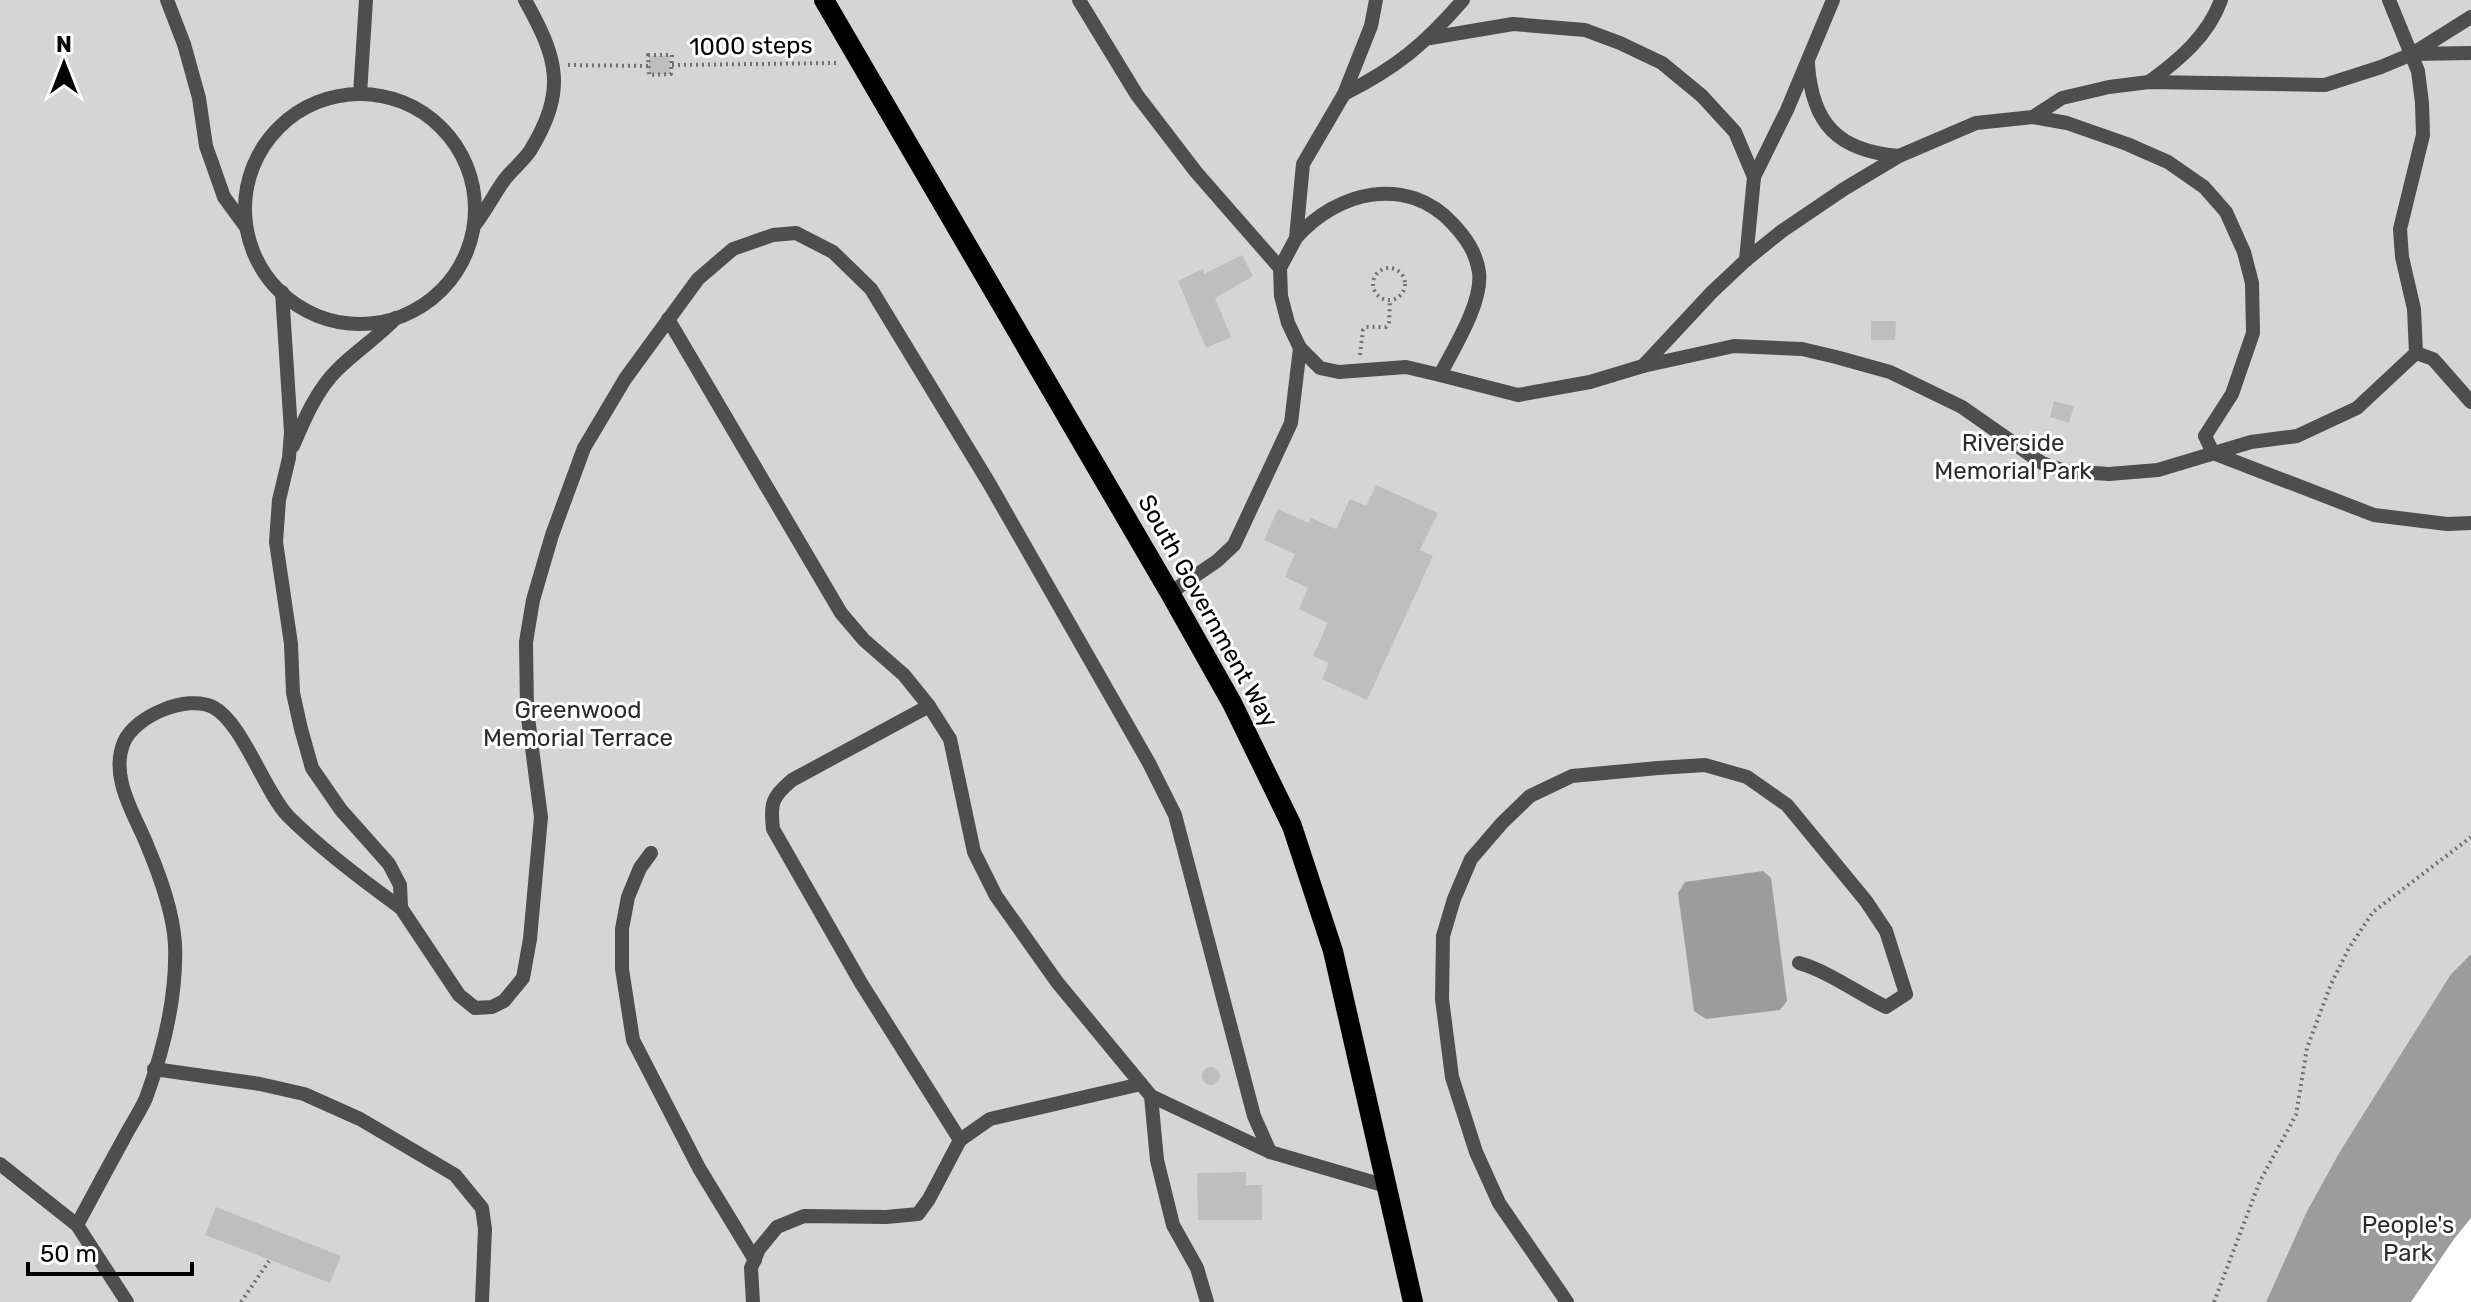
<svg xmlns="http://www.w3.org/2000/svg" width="2471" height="1302" font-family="Rubik,sans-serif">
<rect width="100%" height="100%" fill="#fff"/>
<!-- green -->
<path fill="#d5d5d5" d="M0,0H2471V954L2451,974L2339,1153L2306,1213L2266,1302H0Z"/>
<!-- water -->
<g fill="#9c9c9c">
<path d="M1763,871L1771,878L1787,1001L1780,1010L1706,1019L1694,1011L1678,893L1685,882Z"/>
<path d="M2471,954V1218L2454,1239L2411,1302H2266L2306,1213L2339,1153L2451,974Z"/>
</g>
<!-- building -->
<g fill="#bebebe">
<rect x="649" y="56" width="21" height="18"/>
<path d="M1242,255L1253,276L1215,298L1231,337L1206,348L1178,281L1203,269L1204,274Z"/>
<path d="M1871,321H1896L1895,340H1871Z"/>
<path d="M2054,401L2074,406L2069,423L2050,417Z"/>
<path d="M1376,485L1438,513L1420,550L1433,556L1367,700L1322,679L1329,663L1313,656L1328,623L1299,609L1308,588L1285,577L1295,554L1264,540L1278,509L1309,523L1311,518L1336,529L1350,499L1366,506Z"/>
<circle cx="1211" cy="1076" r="9"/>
<path d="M1246,1172V1185H1262V1220H1198L1197,1173Z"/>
<path d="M216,1207L341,1256L330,1283L205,1235Z"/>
</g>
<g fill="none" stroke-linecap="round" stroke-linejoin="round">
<!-- path -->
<g stroke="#707070" stroke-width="4" stroke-dasharray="2 4" stroke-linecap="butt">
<path d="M648,55H672L671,74L649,75Z"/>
<path d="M568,65L649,66"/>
<path d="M672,65L838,63"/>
<circle cx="1389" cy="284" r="16"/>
<path d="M1360,355L1363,330L1366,327H1386L1389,322L1390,300"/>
<path d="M241,1302L269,1261"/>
<path d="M2214,1302L2260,1181L2296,1115L2307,1048L2331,984L2349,948L2373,912L2471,837"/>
</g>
<!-- service -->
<g stroke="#4e4e4e" stroke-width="14">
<path d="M167,0L184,44L199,98L206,146L224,197L246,227"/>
<path d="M1079,0L1137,95L1196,172L1280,268"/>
<path d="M2389,0L2418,71L2422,103L2423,135L2400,229L2402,257L2414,309L2416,353"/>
<path d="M2471,17L2412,54L2471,53"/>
<path d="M1430,38L1513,24L1585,30L1620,43L1662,63L1702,96L1735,132L1754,177"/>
<path d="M1808,64C1812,124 1838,151 1899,156"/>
<path d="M2149,82C2179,60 2208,36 2221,0"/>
<path d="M360,94L366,0"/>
<path d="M1344,94C1396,68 1425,44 1463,0"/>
<circle cx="360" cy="209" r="115"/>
<path d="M2033,117L2062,98L2109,87L2149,82L2325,85L2381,67L2412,54"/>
<path d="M474,226C486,211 494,194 505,179C513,169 523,161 530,151C567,90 558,59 525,0"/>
<path d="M1296,238C1337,191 1407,174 1453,224C1466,238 1476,252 1479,272C1483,302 1454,348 1440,375L1406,367L1339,372L1320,368L1300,348L1288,323L1281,296L1280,268L1296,238L1303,164L1344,94L1371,26L1376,0"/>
<path d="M1746,260L1754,177L1787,110L1833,0"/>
<path d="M282,292L291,432L289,458L279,500L276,542L291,644L293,693L301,729L312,768L341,810L389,864L400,885L401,908L459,995L475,1008L492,1007L504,1001L523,978L530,939L541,817L527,710L526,642L533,600L552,535L584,448L625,379L698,279L733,249L773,235L796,233L833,252L871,289L989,483L1149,763L1175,815L1254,1116L1270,1152"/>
<path d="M668,319L841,613L864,640L904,675L929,706L950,739L974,852L996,896L1057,982L1151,1096"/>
<path d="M1440,375L1518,395L1590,382L1643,366"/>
<path d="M2471,402L2433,359L2416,353L2357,408L2297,436L2251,442L2158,470L2109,474L2065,471L2042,463L1962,407L1890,372L1836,357L1802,349L1734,346L1643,366L1712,292L1746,260L1782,231L1844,189L1899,156L1976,123L2033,117L2067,123L2127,144L2168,162L2204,187L2226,212L2244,252L2252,283L2253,333L2232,394L2205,436L2213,453L2374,515L2447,524L2471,523"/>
<path d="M293,446C304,420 317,389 338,369C356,351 378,337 396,318"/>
<path d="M1170,593L1217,561L1234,545L1291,423L1300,348"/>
<path d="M929,706L792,780C772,797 770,803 773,829L861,983L960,1140"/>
<path d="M651,853L640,868L628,897L622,929V969L633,1040L699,1168L755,1260"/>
<path d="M154,1069L260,1084L304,1094L360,1119L455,1175L482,1208L485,1229L482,1302"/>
<path d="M0,1164L77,1225L127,1302"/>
<path d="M77,1225C92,1197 107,1169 123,1140C130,1126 140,1112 146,1098C164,1049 177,996 175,944C173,911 160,876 147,845C135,815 109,777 124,742C135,716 187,694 213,707C243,723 264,791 288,816C322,850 362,880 401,908"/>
<path d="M753,1302L751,1268L759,1249L777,1227L804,1216L886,1217L918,1214L929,1199L960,1140L990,1119L1141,1084"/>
<path d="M1207,1302L1197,1268L1173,1225L1157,1160L1151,1096L1270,1152L1386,1186"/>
<path d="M1567,1302L1499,1203L1476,1152L1452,1077L1442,999L1443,936L1454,899L1471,859L1502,823L1530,796L1572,776L1658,768L1705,765L1747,777L1787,805L1866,901L1886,931L1906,994L1886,1007C1857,993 1830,972 1799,963"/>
</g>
<!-- primary -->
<path stroke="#000" stroke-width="20" d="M824,0L1170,593L1232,703L1292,826L1333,951L1413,1302"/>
</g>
<g text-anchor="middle" stroke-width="6" stroke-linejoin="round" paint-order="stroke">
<!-- street labels -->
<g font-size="24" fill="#000" stroke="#fff">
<text transform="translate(751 46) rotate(-1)" y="8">1000 steps</text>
<text transform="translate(1208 611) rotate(61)" y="8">South Government Way</text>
</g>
<!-- park labels -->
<g font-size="24" fill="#2c2c2c" stroke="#fff">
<text x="2013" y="451">Riverside<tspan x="2013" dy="28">Memorial Park</tspan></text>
<text x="578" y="718">Greenwood<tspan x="578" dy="28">Memorial Terrace</tspan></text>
<text x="2408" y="1233">People's<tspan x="2408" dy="28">Park</tspan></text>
</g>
</g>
<!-- north arrow -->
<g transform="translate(64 64)" stroke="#ffffff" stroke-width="6" paint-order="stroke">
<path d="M0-6L14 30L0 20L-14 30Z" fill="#000000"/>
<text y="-12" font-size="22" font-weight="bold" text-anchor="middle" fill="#000000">N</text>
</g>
<!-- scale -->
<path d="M28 1262v12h164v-12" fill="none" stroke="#000000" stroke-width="4"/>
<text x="40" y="1262" font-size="24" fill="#000000" stroke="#ffffff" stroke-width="6" paint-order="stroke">50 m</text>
</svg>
